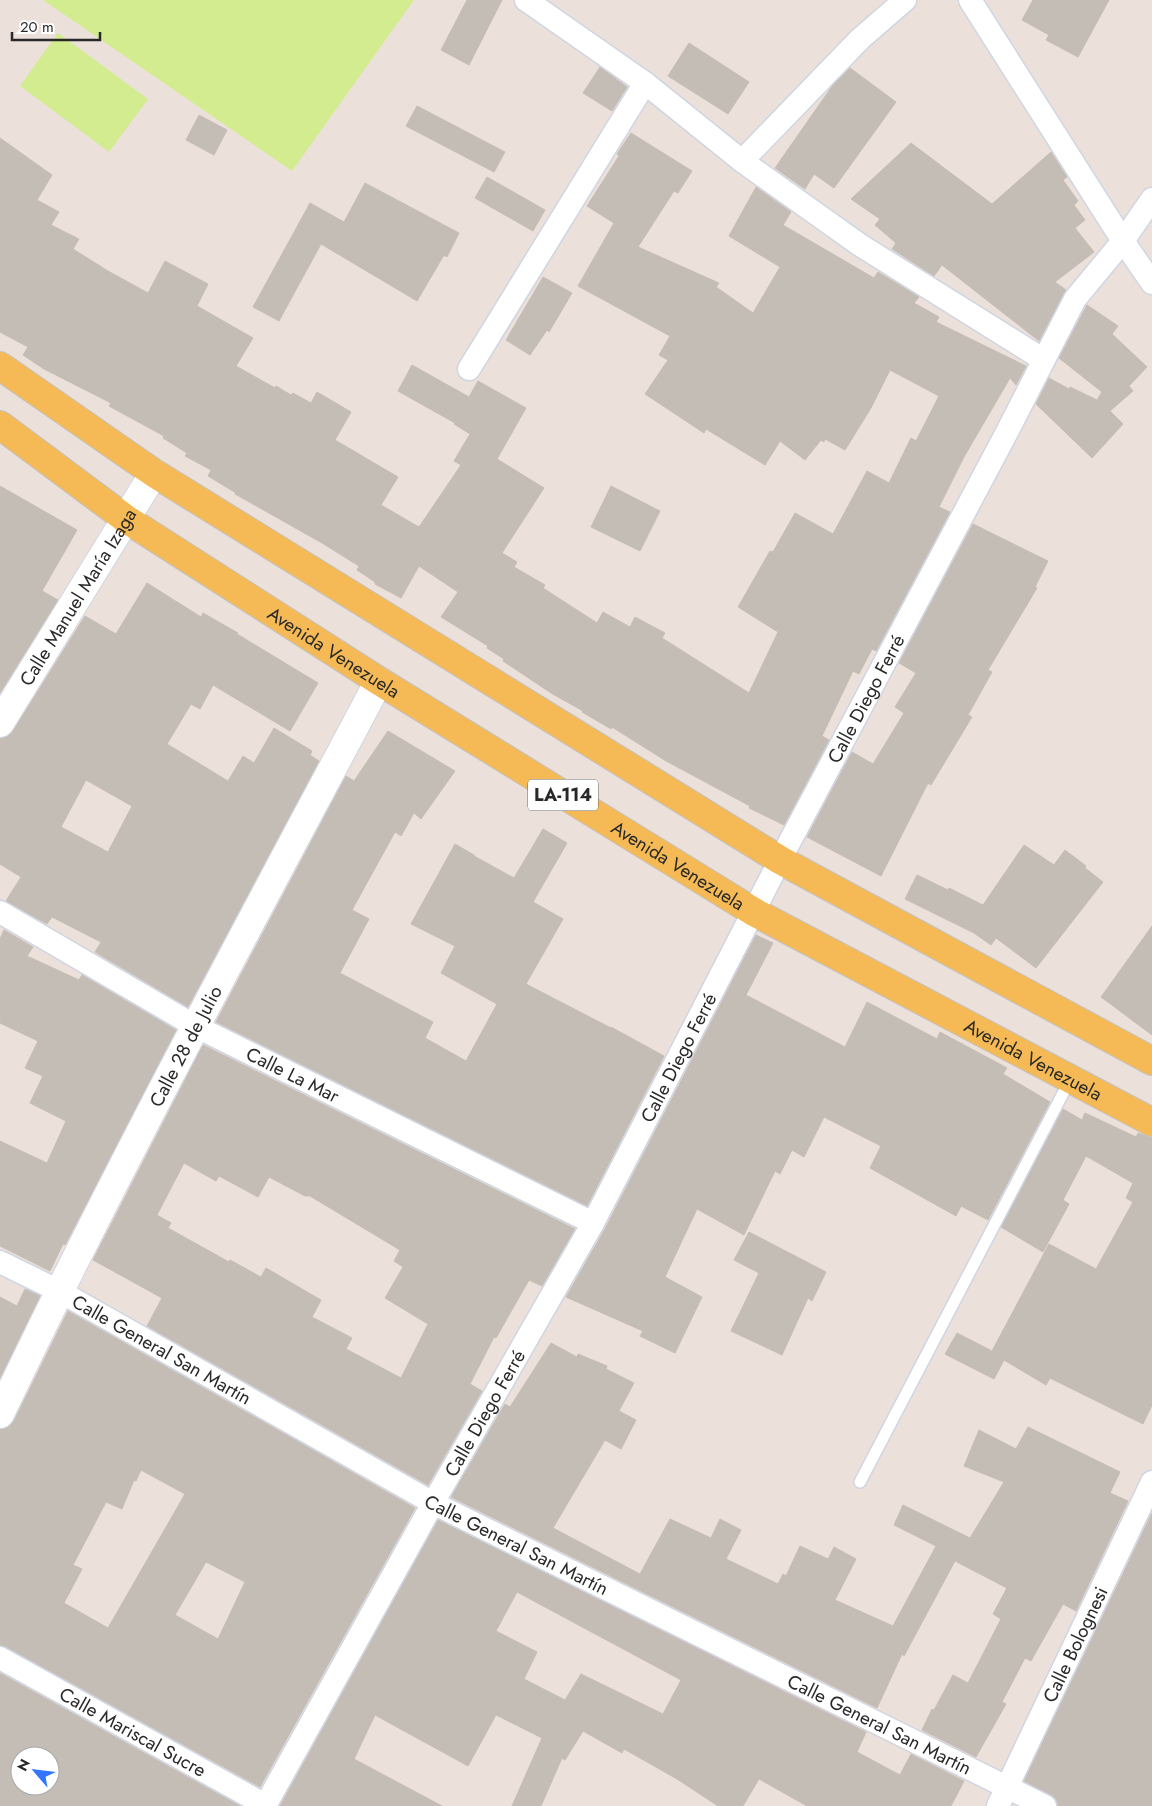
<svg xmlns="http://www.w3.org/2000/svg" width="1152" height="1806" font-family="Jost,sans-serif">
<rect width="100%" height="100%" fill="#ece1da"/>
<!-- pitch -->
<g fill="#d2ec8f">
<path d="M43,0H414L292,171Z"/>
<path d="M58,33L148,99L109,152L20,86Z"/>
</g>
<!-- building -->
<g fill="#c4bdb6" stroke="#c7bdb4" fill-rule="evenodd">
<path d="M467,0H502L469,65L441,50Z"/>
<path d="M1033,0H1109L1078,57L1046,40L1049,35L1022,20Z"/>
<path d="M689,43L749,82L728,114L668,76Z"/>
<path d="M600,67L627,87L612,111L583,93Z"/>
<path d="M850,68L896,102L834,188L814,174L805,189L775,168L833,85Z"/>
<path d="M417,106L505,152L494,172L406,126Z"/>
<path d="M199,115L227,130L214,155L186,140Z"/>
<path d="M631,133L692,171L678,193L674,191L638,247L719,283L716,287L753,313L780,267L729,236L756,187L791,212L783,225L874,278L878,272L919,297L914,303L939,317L936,322L1026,366L1016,385L1010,378L964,457L939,507L950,512L876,651L872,649L859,674L853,671L822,736L829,740L784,825L749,808L750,806L666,761L612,727L611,729L582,712L583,711L551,693L503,661L504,659L487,648L488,646L441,617L458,592L419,566L401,598L375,584V582L357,570L359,566L322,543L235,494L236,493L208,476L211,470L185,456L187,453L163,438L164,436L109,406L111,403L44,369L23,355L28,347L0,332V138L52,175L37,200L59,212L51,225L79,239L73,249L108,271L148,293L165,261L208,284L197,306L253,338L236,366L275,388L276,386L291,395L293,393L311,403L317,392L351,412L335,440L398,477L381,505L419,527L461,465L454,461L470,434L454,424L455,423L398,391L412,365L469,397L478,381L526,408L497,459L544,488L502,553L517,562L514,567L545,585L543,588L597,623L603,612L630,627L635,617L665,633L662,638L749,693L778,632L738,607L770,551L773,552L795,513L833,534L867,471L889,483L911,438L916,441L939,396L890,370L871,408L845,450L825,439L824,442L821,440L805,460L780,441L765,465L706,429L704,433L645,394L668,360L659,355L670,336L578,286L614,223L587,206L619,156L617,154Z"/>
<path d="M911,143L992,204L1051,152L1067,177L1063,180L1078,201L1074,205L1085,220L1075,228L1094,252L1055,282L1066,290L1039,341L942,265L934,276L892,249L896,243L875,225L880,219L851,199Z"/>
<path d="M487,177L545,210L533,231L475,198Z"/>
<path d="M365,183L459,233L447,257L444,255L417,301L321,244L279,321L253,307L310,203L344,222Z"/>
<path d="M543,277L572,293L549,332L547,330L530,355L506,340Z"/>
<path d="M1087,305L1118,326L1112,334L1147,367L1129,386L1133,391L1110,411L1123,424L1092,458L1036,404L1049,378L1069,389L1070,387L1097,400L1102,392L1059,358Z"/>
<path d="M0,486L77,530L42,591L58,600L0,693Z"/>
<path d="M611,486L660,511L640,551L591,527Z"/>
<path d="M973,524L1048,561L1035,587L1037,588L988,670L992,672L968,715L972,717L931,785L928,783L881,876L807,837L852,752L873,764L904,713L895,707L916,673L899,663Z"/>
<path d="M147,583L201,617L203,613L238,633L237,634L318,683L290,731L213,685L200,709L191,704L167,744L228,781L243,756L254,763L274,728L312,751L310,755L319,761L188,1007L95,952L101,942L52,917L47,924L6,901L21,877L0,864V739L8,736L13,731L85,616L116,634ZM86,780L132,806L108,852L61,827Z"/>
<path d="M388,731L455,771L421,819L414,813L401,836L395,832L352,910L369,919L340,973L433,1022L425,1038L466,1061L497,1004L441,973L455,946L411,924L455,844L474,855V856L514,878L543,829L567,843L533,902L563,919L526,984L611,1028V1027L664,1056L587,1206L216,1022L346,776L354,781Z"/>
<path d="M1024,845L1054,865L1065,850L1086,866L1085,868L1103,882L1036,968L996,938L991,945L974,933L905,899L917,875L948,890L949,888L983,905Z"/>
<path d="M1152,926V1035L1101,997Z"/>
<path d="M4,930L33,947L27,956L79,980L82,975L176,1030L65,1245L63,1244L50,1271L0,1246V1141L47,1163L66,1121L30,1103L43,1076L25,1068L38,1041L0,1023V939Z"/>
<path d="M756,935L773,943L746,995L845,1047L867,1002L937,1039L940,1032L1007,1068L1003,1074L1050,1102L988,1220L961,1206L956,1216L870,1168L881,1146L824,1117L804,1157L792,1150L780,1174L775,1171L744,1235L697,1209L665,1277L702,1297L675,1353L640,1336L643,1331L566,1297L605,1229Z"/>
<path d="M203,1045L575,1229L542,1286L529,1280L496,1338L494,1337L470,1384L482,1391L428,1485L147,1326L162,1298L93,1260ZM184,1163L216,1181L219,1176L258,1197L269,1177L305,1196H310L400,1250L394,1261L403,1267L385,1298L428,1324L401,1378L346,1349L352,1338L312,1317L321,1300L266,1268L261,1277L230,1260L229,1262L168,1228L171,1223L157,1215Z"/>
<path d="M1063,1109L1082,1120L1085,1113L1136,1137L1138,1133L1152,1138V1405L1143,1424L1050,1378L1046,1385L1004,1360L994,1379L945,1354L957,1333L992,1351L1049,1244L1096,1269L1133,1202L1126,1198L1133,1183L1086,1156L1063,1200L1069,1204L1043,1252L1001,1227Z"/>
<path d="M749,1232L826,1272L812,1301L808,1298L782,1355L731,1331L759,1273L734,1260Z"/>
<path d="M25,1289L40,1296L0,1378V1297L17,1306Z"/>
<path d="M68,1311L415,1508L260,1787L6,1647L0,1645V1429L8,1427L14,1421ZM141,1470L185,1494L108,1628L64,1603L82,1569L73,1565L106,1502L122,1509L134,1480L136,1481ZM206,1562L245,1582L218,1639L175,1615Z"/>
<path d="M551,1343L577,1357L578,1354L607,1366L606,1369L634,1383L619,1411L636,1420L621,1449L605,1440L553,1528L640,1574L670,1519L711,1538L720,1519L741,1530L726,1559L778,1584L783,1574L786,1576L800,1546L828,1559L834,1547L856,1559L835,1600L893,1626L936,1546L894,1525L903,1505L970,1538L1004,1482L964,1466L979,1430L1016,1449L1028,1427L1120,1472L1110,1493L1128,1501L1076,1611L1063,1604L1031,1661L1025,1658L1002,1702L1006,1704L976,1757L922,1730L932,1709L934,1710L953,1675L968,1683L1001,1619L993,1614L1007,1588L955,1561L904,1656L902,1654L877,1708L451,1497L505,1404L510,1407Z"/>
<path d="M1152,1513V1806H1058L1056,1799L1051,1795L1024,1781Z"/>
<path d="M438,1520L866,1732L857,1752L900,1775L911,1754L964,1781L951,1806H807L759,1779L743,1806H718L677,1779L624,1749L622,1753L583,1731L565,1760L562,1758L541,1806H512L542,1738L496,1715L468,1766L375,1715L354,1759L442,1806H280ZM517,1592L681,1680L663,1714L581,1674L565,1700L524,1679L537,1652L496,1631Z"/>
<path d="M0,1673L240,1806H0ZM20,1756H50V1786H20Z"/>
</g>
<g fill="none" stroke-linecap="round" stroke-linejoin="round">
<defs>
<path id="lane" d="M860,1482L1070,1080"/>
<g id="street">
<path d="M526,0L645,83L742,161L860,245L1044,360"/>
<path d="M970,0L1123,241L1152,283"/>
<path d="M742,161L860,39L905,0"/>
<path d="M469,369L645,83"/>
<path id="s1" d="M0,912L195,1026L593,1223"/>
<path id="s2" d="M0,1262L59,1291L433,1503L1045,1806"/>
<path id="s3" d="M0,1658L267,1806"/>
<path id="s4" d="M265,1806L433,1503L593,1223L780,860L1007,432L1075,299L1123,241L1152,199"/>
<path id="s5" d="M998,1806L1152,1482"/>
</g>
<g id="secondary">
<path id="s6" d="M0,723L154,473"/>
<path id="s7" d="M0,1414C118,1166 250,924 379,681"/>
</g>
<g id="primary">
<path d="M0,366L154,473L780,860L1152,1061"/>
<path id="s8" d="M0,425L126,519L379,681L754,912L1152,1122"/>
</g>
</defs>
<!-- lane casing -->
<use href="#lane" stroke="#cfd5e2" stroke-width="14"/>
<!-- street casing -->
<use href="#street" stroke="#cfd5e2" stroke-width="25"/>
<!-- secondary casing -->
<use href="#secondary" stroke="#cfd5e2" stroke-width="30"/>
<!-- primary casing -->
<use href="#primary" stroke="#c3c3c3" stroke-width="30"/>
<!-- lane -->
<use href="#lane" stroke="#fff" stroke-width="11"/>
<!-- street -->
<use href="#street" stroke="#fff" stroke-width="22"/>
<!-- secondary -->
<use href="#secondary" stroke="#fff" stroke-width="28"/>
<!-- primary -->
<use href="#primary" stroke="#f5ba56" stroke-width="28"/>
</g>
<g text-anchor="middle" stroke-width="4" stroke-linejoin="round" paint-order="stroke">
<!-- shield labels -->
<rect fill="#fff" stroke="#696969" stroke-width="1" x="528" y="779.5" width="70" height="31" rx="4"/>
<g font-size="18" font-weight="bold" fill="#292929">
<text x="563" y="801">LA-114</text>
</g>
<!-- street labels -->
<g font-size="19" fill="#292929" stroke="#fff">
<text dy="7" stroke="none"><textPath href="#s6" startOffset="148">Calle Manuel María Izaga</textPath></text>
<text dy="7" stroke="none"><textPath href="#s8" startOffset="404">Avenida Venezuela</textPath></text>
<text dy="7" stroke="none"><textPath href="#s4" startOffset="1260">Calle Diego Ferré</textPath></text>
<text dy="7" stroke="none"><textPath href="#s8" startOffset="809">Avenida Venezuela</textPath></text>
<text dy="7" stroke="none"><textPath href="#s7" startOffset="412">Calle 28 de Julio</textPath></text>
<text dy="7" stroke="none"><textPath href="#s4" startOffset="855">Calle Diego Ferré</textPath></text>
<text dy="7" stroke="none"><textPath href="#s8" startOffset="1214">Avenida Venezuela</textPath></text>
<text dy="7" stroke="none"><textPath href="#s1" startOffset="335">Calle La Mar</textPath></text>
<text dy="7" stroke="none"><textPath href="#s2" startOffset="184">Calle General San Martín</textPath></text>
<text dy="7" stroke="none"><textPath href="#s4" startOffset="450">Calle Diego Ferré</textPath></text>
<text dy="7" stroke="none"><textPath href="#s2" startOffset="589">Calle General San Martín</textPath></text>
<text dy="7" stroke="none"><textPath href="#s5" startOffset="179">Calle Bolognesi</textPath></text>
<text dy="7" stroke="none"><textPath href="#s2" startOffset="994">Calle General San Martín</textPath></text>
<text dy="7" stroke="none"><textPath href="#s3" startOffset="152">Calle Mariscal Sucre</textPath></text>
</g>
</g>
<!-- north arrow -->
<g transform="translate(35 1771) rotate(298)"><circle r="24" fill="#ffffff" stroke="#a9a9a9"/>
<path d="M0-4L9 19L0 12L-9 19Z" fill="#3375ff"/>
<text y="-8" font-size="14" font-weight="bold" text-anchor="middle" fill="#292929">N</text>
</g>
<!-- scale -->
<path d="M12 32v8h88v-8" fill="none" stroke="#292929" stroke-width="2.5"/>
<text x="20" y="32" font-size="15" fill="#292929" stroke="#ffffff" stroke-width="4" paint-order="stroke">20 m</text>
</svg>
